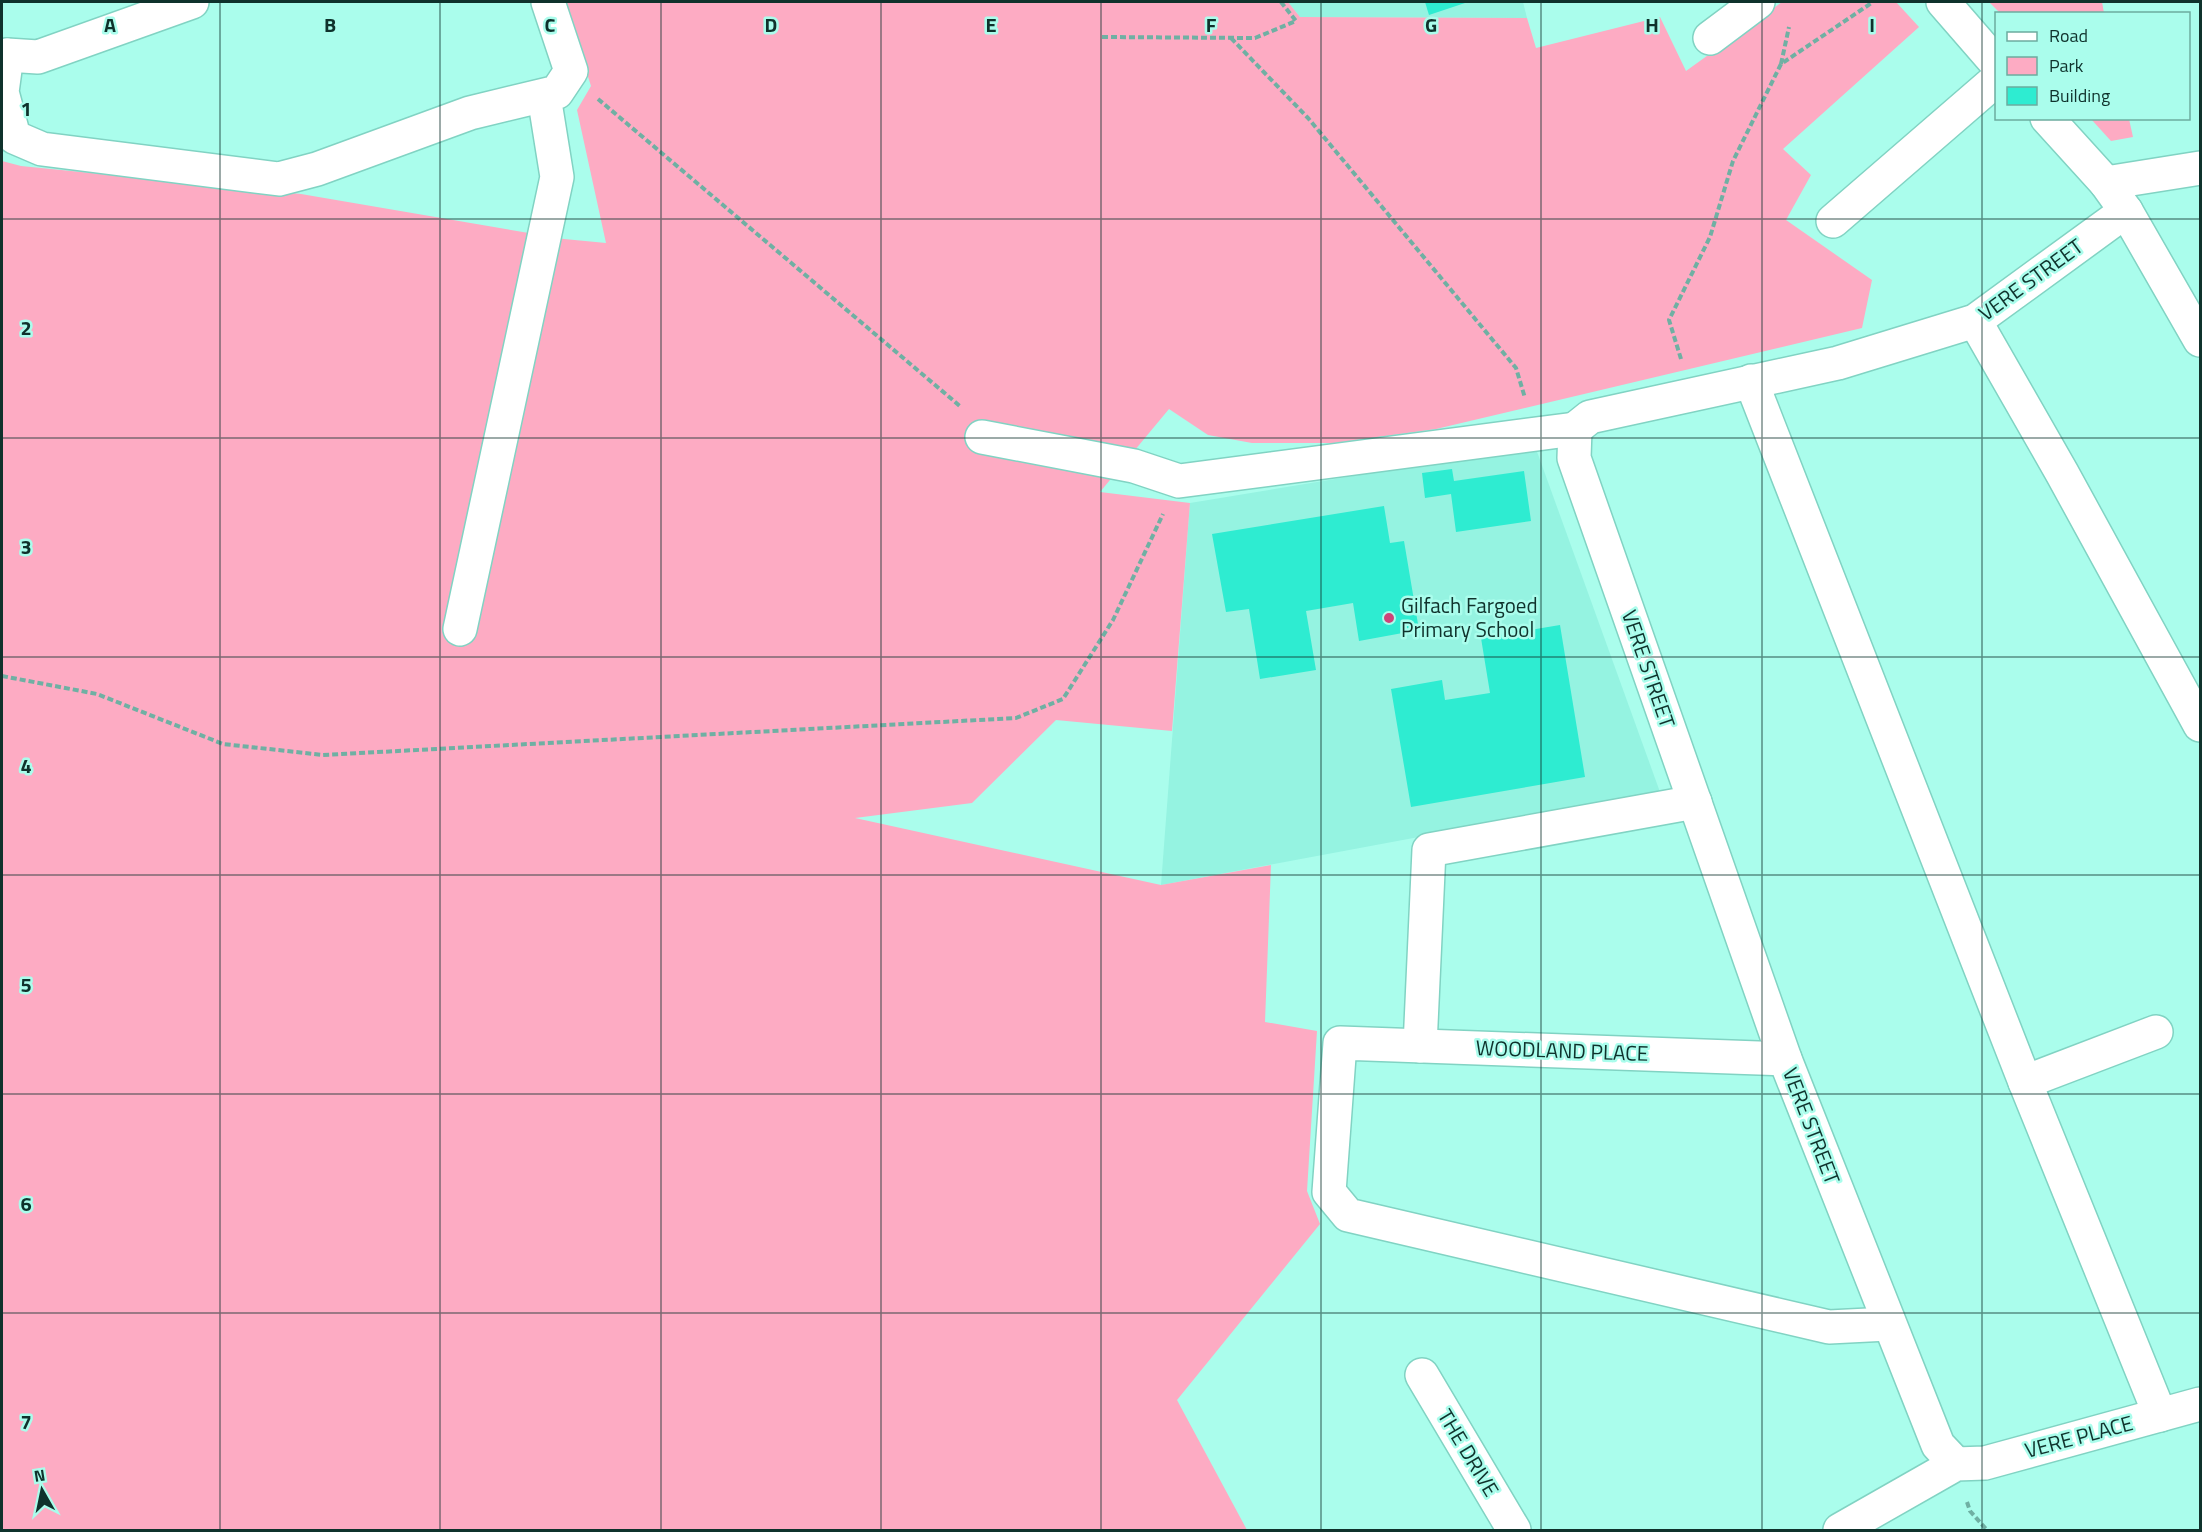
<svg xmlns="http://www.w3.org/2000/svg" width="2202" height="1532" font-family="'Titillium Web',sans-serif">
<rect width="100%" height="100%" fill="#aafdec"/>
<!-- built -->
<g fill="#95f3e1">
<path d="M1288,2H1523L1527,18L1300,17Z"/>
<path d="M1535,446L1660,792L1161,885L1190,503Z"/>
</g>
<!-- green -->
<g fill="#fdabc3">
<path d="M564,2H1288L1300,17L1527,18L1536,48L1660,17L1686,71L1782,2H1896L1919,27L1783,149L1811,175L1786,220L1872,280L1862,328L1436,429L1334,443H1252L1208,435L1169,409L1100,492L1190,503L1172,731L1056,720L972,803L855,818L1161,885L1271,865L1265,1022L1317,1031L1307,1191L1320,1224L1177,1400L1247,1530H2V161L21,166L301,194L564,239L606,243L577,110L591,86Z"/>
<path d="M1989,2H2102L2104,13H2000Z"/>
<path d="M2091,119H2129L2133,137L2111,141Z"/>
</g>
<!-- building -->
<g fill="#2eecd1">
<path d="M1425,2H1468L1429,15Z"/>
<path d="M1452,469L1454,481L1524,471L1531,521L1456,532L1451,494L1425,498L1422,473Z"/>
<path d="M1384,506L1390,543L1404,541L1419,630L1359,641L1353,603L1306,611L1316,670L1260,679L1249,609L1226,612L1212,534Z"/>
<path d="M1560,625L1585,777L1411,807L1391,689L1442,680L1445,700L1490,693L1481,638Z"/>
</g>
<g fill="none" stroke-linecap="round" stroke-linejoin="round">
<defs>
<g id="minor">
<path d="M1943,2L1996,63"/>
<path d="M1710,38L1758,2"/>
<path d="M7,55L2,92L14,137L42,149L279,179L317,169L470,113L557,92L571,71L548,2"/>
<path d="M7,55L38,57L192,2"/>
<path d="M2047,118L2106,183L2126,211L2200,340"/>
<path d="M2106,183L2200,168"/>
<path d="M1833,221L1996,80"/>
<path d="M1975,321L2062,473L2200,725"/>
<path d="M1751,381L2025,1082L2160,1415"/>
<path d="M982,437L1134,466L1179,481L1575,429"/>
<path d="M460,629L557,177L544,96"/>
<path d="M1420,1046L1429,850L1695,802"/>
<path d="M1785,1059L1340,1043L1329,1192L1348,1215L1829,1327L1888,1324"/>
<path d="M2025,1082L2156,1032"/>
<path d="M1422,1375L1514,1530"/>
<path d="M1956,1464L1938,1445L1785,1059L1574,458L1575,429L1590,417L1838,363L1975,321L2126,211"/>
<path d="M1840,1530L1956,1464L1985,1463L2200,1404"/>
</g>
</defs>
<!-- minor casing -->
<use href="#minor" stroke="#81d3c3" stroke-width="36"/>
<!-- path -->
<g stroke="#6fb0a3" stroke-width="4" stroke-dasharray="6 3" stroke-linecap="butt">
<path d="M1102,37L1255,38L1296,21L1281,2"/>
<path d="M1231,38L1308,118L1516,368L1525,398"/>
<path d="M1781,64L1789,27"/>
<path d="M598,99L961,407"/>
<path d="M1681,359L1669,320L1710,237L1733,161L1781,64L1873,2"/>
<path d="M2,676L97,694L223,744L323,755L1016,718L1063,699L1113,620L1163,514"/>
<path d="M1967,1502L1970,1511L1987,1530"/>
</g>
<!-- minor -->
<use href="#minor" stroke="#fff" stroke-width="33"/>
</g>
<!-- grid -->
<path fill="none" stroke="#0f322c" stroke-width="1.5" stroke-opacity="0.55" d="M220,2V1530M440,2V1530M661,2V1530M881,2V1530M1101,2V1530M1321,2V1530M1541,2V1530M1762,2V1530M1982,2V1530M2,219H2200M2,438H2200M2,657H2200M2,875H2200M2,1094H2200M2,1313H2200"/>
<!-- markers -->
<circle fill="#cd4379" stroke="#aafdec" stroke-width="2" cx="1389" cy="618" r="6"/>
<g text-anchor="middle" stroke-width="5" stroke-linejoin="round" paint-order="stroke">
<!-- street labels -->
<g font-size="21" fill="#0f322c" stroke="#aafdec">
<text transform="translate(2031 280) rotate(-36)" y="7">VERE STREET</text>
<text transform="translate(1648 669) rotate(71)" y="7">VERE STREET</text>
<text transform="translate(1562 1051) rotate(2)" y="7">WOODLAND PLACE</text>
<text transform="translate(1811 1126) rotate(69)" y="7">VERE STREET</text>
<text transform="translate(2079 1437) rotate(-15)" y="7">VERE PLACE</text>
<text transform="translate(1468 1453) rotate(59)" y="7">THE DRIVE</text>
</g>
<!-- poi labels -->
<g font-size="21" fill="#0f322c" stroke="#aafdec" text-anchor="start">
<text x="1401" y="613">Gilfach Fargoed<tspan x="1401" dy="24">Primary School</tspan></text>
</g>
</g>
<g font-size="20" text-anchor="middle" font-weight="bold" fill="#0f322c" stroke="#aafdec" stroke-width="5" stroke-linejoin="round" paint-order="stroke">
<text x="110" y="32">A</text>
<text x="330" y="32">B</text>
<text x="550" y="32">C</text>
<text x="771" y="32">D</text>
<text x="991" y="32">E</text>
<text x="1211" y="32">F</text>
<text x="1431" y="32">G</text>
<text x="1652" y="32">H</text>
<text x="1872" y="32">I</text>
<text x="26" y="116">1</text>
<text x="26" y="335">2</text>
<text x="26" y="554">3</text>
<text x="26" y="773">4</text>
<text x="26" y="992">5</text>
<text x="26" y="1211">6</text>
<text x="26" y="1429">7</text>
</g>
<!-- border -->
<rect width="2202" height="1532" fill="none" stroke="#0f322c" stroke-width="6"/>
<!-- legend -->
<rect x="1995" y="12" width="195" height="108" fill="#aafdec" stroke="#6cac9f" stroke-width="1.5"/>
<rect x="2007" y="32" width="30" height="9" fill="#ffffff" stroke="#6cac9f" stroke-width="1.5"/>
<text x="2049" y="42" font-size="18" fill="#0f322c">Road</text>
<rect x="2007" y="57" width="30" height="18" fill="#fdabc3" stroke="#6cac9f" stroke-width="1.5"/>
<text x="2049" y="72" font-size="18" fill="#0f322c">Park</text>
<rect x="2007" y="87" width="30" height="18" fill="#2eecd1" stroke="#6cac9f" stroke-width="1.5"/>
<text x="2049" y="102" font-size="18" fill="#0f322c">Building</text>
<!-- north arrow -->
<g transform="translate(42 1490) rotate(351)" stroke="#aafdec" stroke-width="4.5" paint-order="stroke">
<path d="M0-4.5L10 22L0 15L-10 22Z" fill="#0f322c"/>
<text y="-9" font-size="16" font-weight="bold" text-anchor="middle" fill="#0f322c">N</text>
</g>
</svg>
